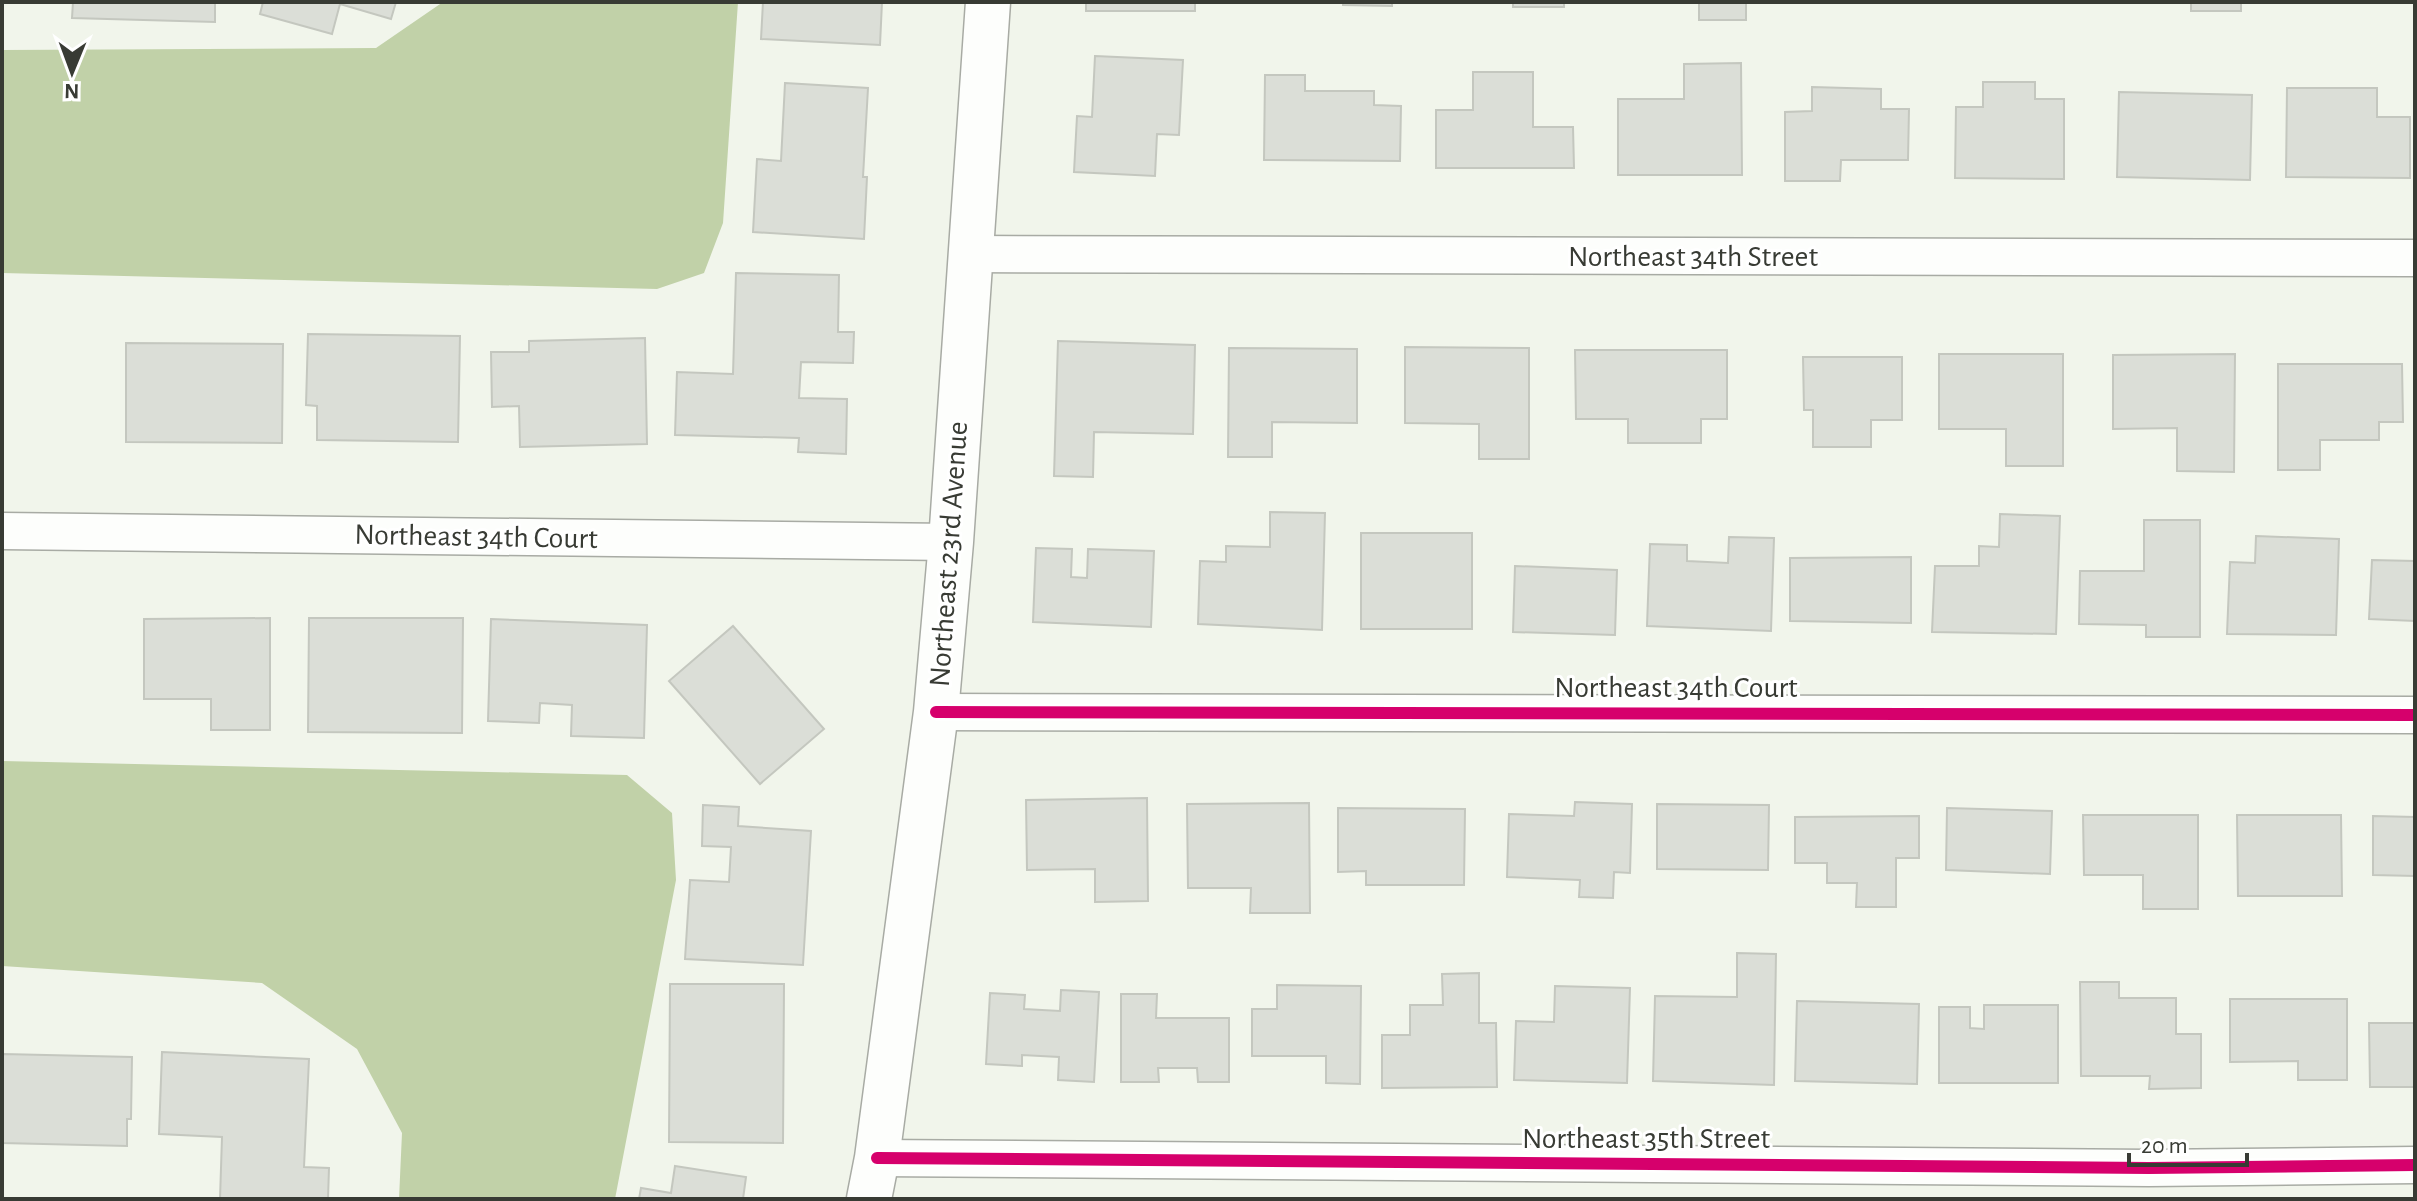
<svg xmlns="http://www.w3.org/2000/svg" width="2417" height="1201" font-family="'Alegreya Sans',sans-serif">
<rect width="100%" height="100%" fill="#f1f5eb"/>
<!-- water -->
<g fill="#c1d1a8">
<path d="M443,2H738L723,223L704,273L657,289L2,273V50L376,48Z"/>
<path d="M2,761L627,775L672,813L676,880L615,1199H399L402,1133L357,1049L262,983L2,966Z"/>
</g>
<!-- building -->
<g fill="#dbded7" stroke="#c4c7bf" stroke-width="2">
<path d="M73,2H215V22L72,18Z"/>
<path d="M263,2H396L391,19L340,4L332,34L260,14Z"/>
<path d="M763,2H882L880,45L761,39Z"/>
<rect x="1086" y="2" width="109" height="9"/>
<path d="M1343,2H1392V6L1343,5Z"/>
<rect x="1513" y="2" width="51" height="5"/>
<rect x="1699" y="2" width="47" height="18"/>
<rect x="2191" y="2" width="50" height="9"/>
<path d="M1095,56L1183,60L1179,135L1157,134L1155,176L1074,172L1077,116L1092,117Z"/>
<path d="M1741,63L1742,175H1618V99H1684V64Z"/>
<path d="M1473,72H1533V127H1573L1574,168H1436V110H1473Z"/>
<path d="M1265,75H1305V91H1374V105L1401,106L1400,161L1264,160Z"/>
<path d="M1983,82H2035V99H2064V179L1955,178L1956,107H1983Z"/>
<path d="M785,83L868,88L863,177H867L864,239L753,232L757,159L781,161Z"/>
<path d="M1812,87L1881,89V109H1909L1908,160H1841L1840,181H1785V112L1812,111Z"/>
<path d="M2287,88H2377V117H2410V178L2286,177Z"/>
<path d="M2119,92L2252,95L2250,180L2117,177Z"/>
<path d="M736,273L839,275L838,332H854L853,363L801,362L799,398L847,399L846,454L798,452L799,438L675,435L677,372L733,374Z"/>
<path d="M308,334L460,336L458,442L317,440V406L306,405Z"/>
<path d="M645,338L647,444L520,447L519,406L492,407L491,352H529V341Z"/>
<path d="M1058,341L1195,345L1193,434L1094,432L1093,477L1054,476Z"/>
<path d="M126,343L283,344L282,443L126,442Z"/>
<path d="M1405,347L1529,348V459H1479V424L1405,423Z"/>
<path d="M1229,348L1357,349V423L1272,422V457H1228Z"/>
<path d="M1575,350H1727V419H1701V443H1628V419H1576Z"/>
<path d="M1939,354H2063V466H2006V429H1939Z"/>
<path d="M2235,354L2234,472L2177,471V428L2113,429V355Z"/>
<path d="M1803,357H1902V420H1871V447H1813V410H1804Z"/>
<path d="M2278,364H2402L2403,422H2379V440H2320V470H2278Z"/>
<path d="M1270,512L1325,513L1322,630L1198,624L1200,561L1226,562V546L1270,547Z"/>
<path d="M2000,514L2060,516L2056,634L1932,632L1935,566H1979V546L1999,547Z"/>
<path d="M2144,520H2200V637H2146V625L2079,624L2080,571H2144Z"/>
<rect x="1361" y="533" width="111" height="96"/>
<path d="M2256,536L2339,539L2336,635L2227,634L2230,562L2255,563Z"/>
<path d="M1729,537L1774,538L1771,631L1647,626L1650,544L1687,545V561L1728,563Z"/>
<path d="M1036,548L1072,549L1071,577L1087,578L1088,549L1154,551L1151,627L1033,622Z"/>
<path d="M1911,557V623L1790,621V558Z"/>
<path d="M2372,560L2415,561V621L2369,619Z"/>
<path d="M1515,566L1617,570L1615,635L1513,632Z"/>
<path d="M270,618V730H211V699H144V619Z"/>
<path d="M309,618H463L462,733L308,732Z"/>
<path d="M491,619L647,625L644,738L571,736L572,705L540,703L539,723L488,721Z"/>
<path d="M733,626L824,729L760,784L669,681Z"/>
<path d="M1147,798L1148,901L1095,902V869L1027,870L1026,800Z"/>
<path d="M1575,802L1632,804L1630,873L1614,872L1613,898L1579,897L1580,880L1507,877L1509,814L1574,816Z"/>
<path d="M1309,803L1310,913H1250L1251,888H1188L1187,804Z"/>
<path d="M1657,804L1769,805L1768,870L1657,869Z"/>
<path d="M703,805L739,807L738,826L811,831L803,965L685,959L690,880L729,882L731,847L702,846Z"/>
<path d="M1338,808L1465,809L1464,885H1366V871L1338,872Z"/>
<path d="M1947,808L2052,811L2050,874L1946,870Z"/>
<path d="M2083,815H2198V909H2143V875H2084Z"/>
<path d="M2237,815H2341L2342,896H2238Z"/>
<path d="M1919,816V858H1896V907H1856L1857,883H1827V863H1795V817Z"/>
<path d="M2373,816L2415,817V876L2373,875Z"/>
<path d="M1737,953L1776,954L1774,1085L1653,1081L1655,996L1737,997Z"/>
<path d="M1479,973V1023H1496L1497,1087L1382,1088V1035H1410V1005H1443L1442,974Z"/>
<path d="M2080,982H2119V998H2176V1034H2201V1088L2149,1089L2150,1076H2081Z"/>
<path d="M670,984H784L783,1143L669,1142Z"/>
<path d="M1277,985L1361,986L1360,1084L1326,1083V1056H1252V1009H1277Z"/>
<path d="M1555,986L1630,988L1627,1083L1514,1080L1516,1021L1554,1022Z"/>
<path d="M1061,990L1099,992L1094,1082L1058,1080L1059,1057L1022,1055V1066L986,1064L990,993L1025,995L1024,1009L1060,1011Z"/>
<path d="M1121,994H1157L1156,1018H1229V1082H1198L1197,1068H1158L1159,1082H1121Z"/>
<path d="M2230,999H2347V1080H2298V1061L2230,1062Z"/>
<path d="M1797,1001L1919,1004L1917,1084L1795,1081Z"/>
<path d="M1984,1005H2058V1083H1939V1007H1970V1028L1984,1029Z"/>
<path d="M2369,1023H2415V1087H2370Z"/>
<path d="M162,1052L309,1059L304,1167L329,1168L328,1199H220L222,1137L159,1134Z"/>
<path d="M3,1054L132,1057L131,1119H127V1146L2,1143Z"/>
<path d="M675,1166L746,1177L743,1199H639L641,1188L671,1193Z"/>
</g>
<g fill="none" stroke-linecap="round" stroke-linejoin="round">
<defs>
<g id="minor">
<path d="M970,254L2415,258"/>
<path d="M2,531L951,542"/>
<path d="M936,712L2415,715"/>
<path d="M877,1158L2149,1168L2415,1165"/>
</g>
<path id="tertiary" d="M869,1199L877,1158L936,712L951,542L988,2"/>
</defs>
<!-- minor casing -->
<use href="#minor" stroke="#a8aba4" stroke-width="39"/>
<!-- tertiary casing -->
<use href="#tertiary" stroke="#a8aba4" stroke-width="47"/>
<!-- minor -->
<use href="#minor" stroke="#fdfefc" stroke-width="36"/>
<!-- tertiary -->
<use href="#tertiary" stroke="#fdfefc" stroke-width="44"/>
<defs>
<g id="cycleway">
<path d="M936,712L2415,715"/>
<path d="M877,1158L2149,1168L2415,1165"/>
</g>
</defs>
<!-- cycleway casing -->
<use href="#cycleway" stroke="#fff" stroke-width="17"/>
<!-- cycleway -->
<use href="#cycleway" stroke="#d6006c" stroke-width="12"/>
</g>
<g text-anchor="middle" stroke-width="6" stroke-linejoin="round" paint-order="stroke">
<!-- street labels -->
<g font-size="30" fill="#383b34" stroke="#fff">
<text x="1693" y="266">Northeast 34th Street</text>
<text transform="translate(476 536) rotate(1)" y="10">Northeast 34th Court</text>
<text transform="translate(948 554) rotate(-86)" y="10">Northeast 23rd Avenue</text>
<text x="1676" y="697">Northeast 34th Court</text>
<text x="1646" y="1148">Northeast 35th Street</text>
</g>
</g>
<!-- border -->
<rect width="2417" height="1201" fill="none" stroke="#383b34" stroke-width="8"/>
<!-- north arrow -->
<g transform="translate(72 72) rotate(181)" stroke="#ffffff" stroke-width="6" paint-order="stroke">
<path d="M0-6L14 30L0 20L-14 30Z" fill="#383b34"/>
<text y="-12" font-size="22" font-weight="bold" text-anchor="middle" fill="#383b34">N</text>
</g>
<!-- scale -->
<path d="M2129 1153v12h118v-12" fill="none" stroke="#383b34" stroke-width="4"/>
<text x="2141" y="1153" font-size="24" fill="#383b34" stroke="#ffffff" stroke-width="6" paint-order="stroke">20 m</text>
</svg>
